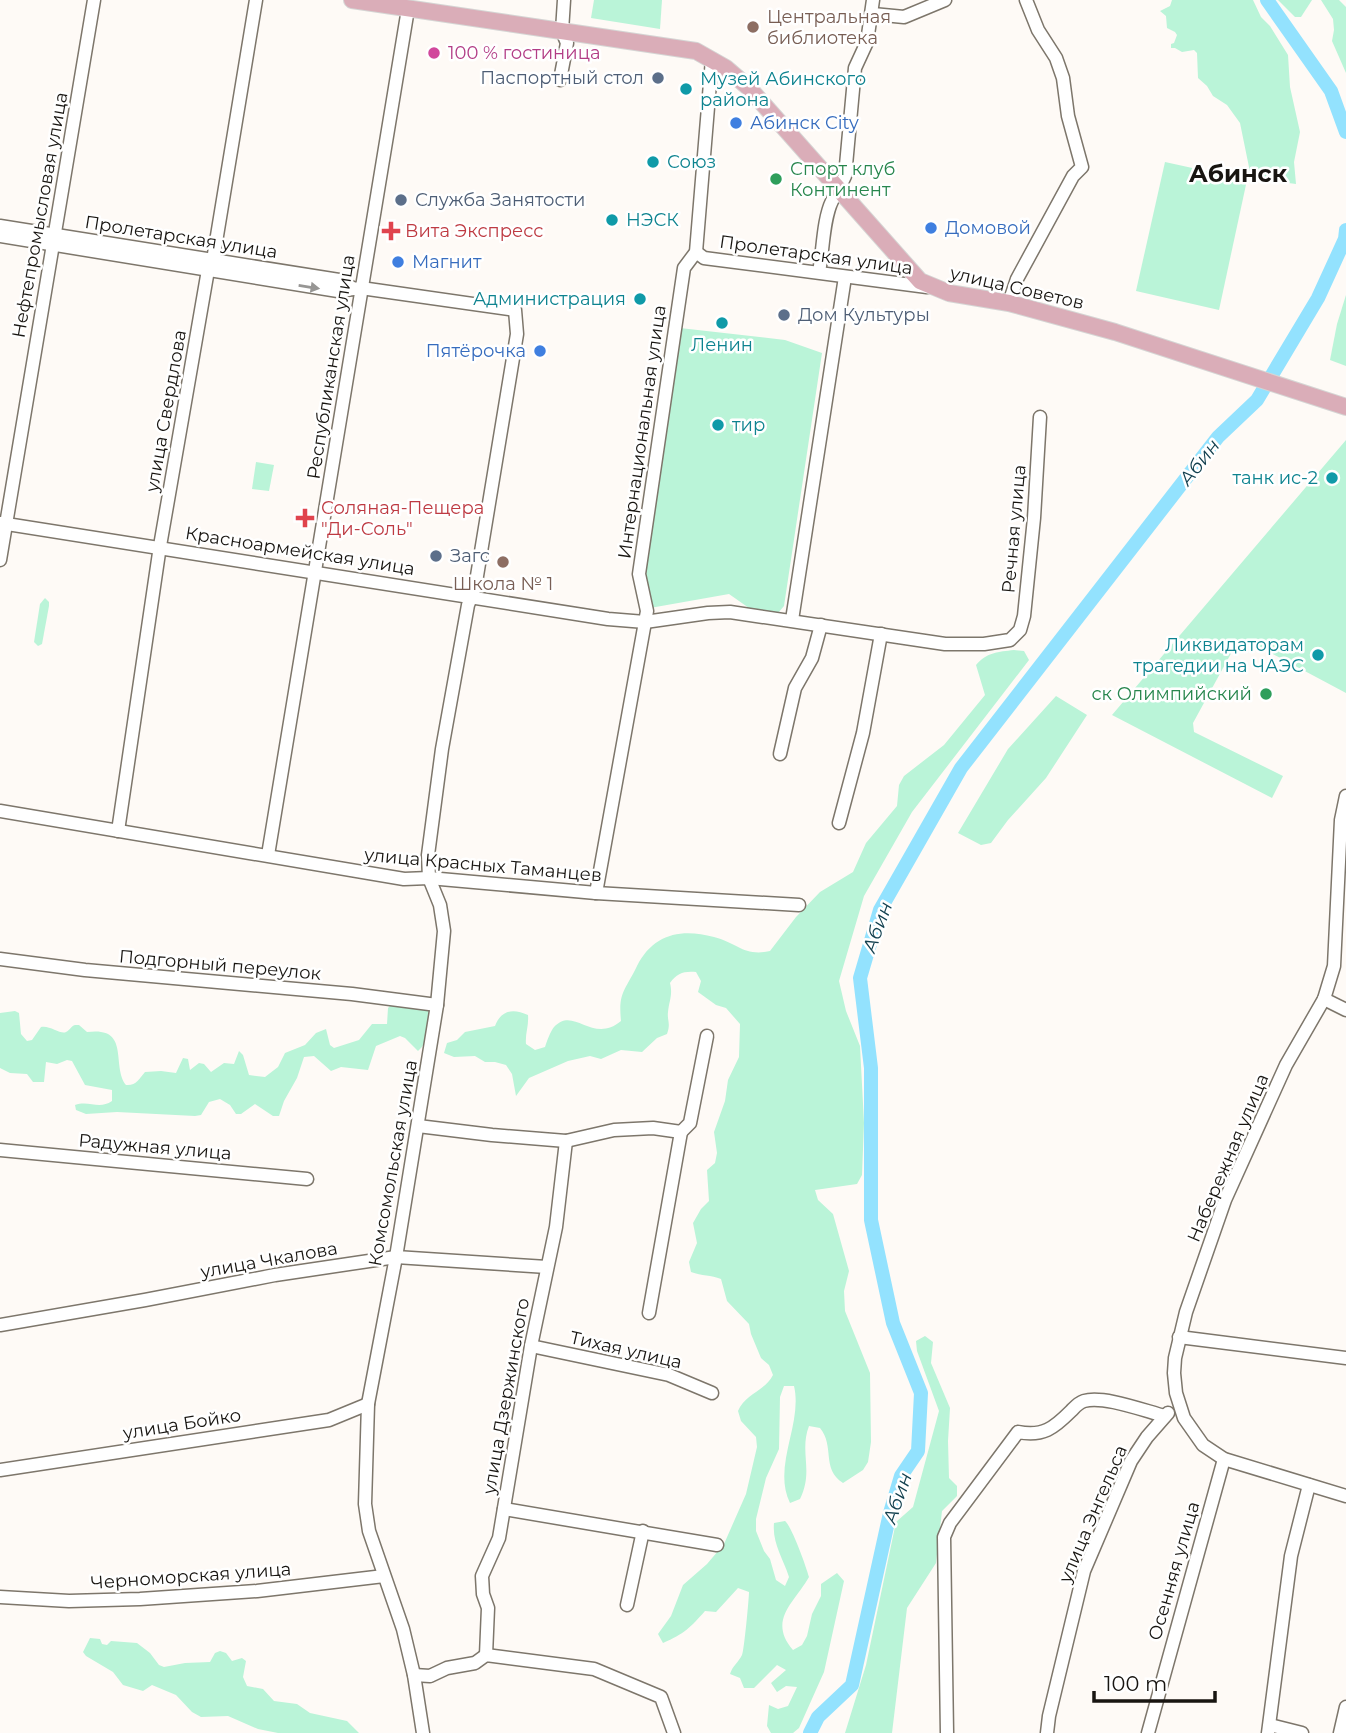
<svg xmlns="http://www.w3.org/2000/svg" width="1346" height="1733" font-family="Montserrat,sans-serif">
<rect width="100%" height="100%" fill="#fefaf6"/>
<!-- green -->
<g fill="#baf4d8">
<path d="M594,0H662L660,29L591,18Z"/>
<path d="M1172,0H1253L1261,17L1270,26L1288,55L1290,87L1300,132L1294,162L1296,184L1266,180L1250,172L1240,123L1227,105L1213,96L1207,86L1198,78L1197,53L1194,50L1182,52L1175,48H1171V44L1174,43L1177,35L1175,32L1167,28L1166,16L1160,11L1170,6Z"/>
<path d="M1278,0H1312L1301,17H1295Z"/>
<path d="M1321,0H1339L1346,7V73L1332,41L1334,30L1333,19Z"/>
<path d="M1165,162L1247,180L1219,310L1136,291Z"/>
<path d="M1346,295V366L1330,360L1337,324Z"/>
<path d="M680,328L785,340L822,353L784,606L778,613L749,608L729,594L650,608L643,573Z"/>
<path d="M1346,440V693L1254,644L1234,648L1193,723L1194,732L1283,776L1272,798L1112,715Z"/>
<path d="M256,462L274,465L269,491L252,489Z"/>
<path d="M45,598L49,602V606L42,644L38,646L34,642L40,604Z"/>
<path d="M1014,650L1024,651L1029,660L912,812L864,896L839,981L846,1011L860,1046L864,1123L862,1175L857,1184L815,1190L818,1200L833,1214L849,1271L844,1291L845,1311L870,1373L871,1442L868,1462L863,1470L843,1483C821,1469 835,1446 820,1428L809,1426C799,1452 814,1471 800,1499L790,1503C772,1466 803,1424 794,1386H784L780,1397L779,1449L766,1478L756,1519V1531L764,1551L770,1559L776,1580L785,1586L789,1577C783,1558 772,1543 774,1523L785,1521C792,1527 806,1566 809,1577C795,1602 767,1620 793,1650L802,1645L807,1636L812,1614L821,1596V1584L837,1573L844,1581L824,1672L799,1728L793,1733H771L767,1726L769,1705L778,1709L788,1706L797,1687L786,1686L777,1692L771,1683L786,1670L777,1665L754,1688H744L740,1678L730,1674C733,1665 738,1663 742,1655C744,1652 749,1598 749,1592L738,1588L716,1612L705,1611C691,1627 684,1634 663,1643L658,1634L671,1616L683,1585L707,1564L724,1544L746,1494L757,1447L756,1437L741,1421L738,1411C745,1394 765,1391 773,1375L769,1365L761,1358L751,1334L749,1324L727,1301L721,1279C711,1275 702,1276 691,1272L689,1262L697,1243L693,1223L701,1209L709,1201L707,1170L715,1163L717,1153L714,1132L725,1101L728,1080L739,1057L740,1024L726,1008L716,1005L698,992L701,981L696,972C684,971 677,973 670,983C673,995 669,1001 668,1012C667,1021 671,1023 667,1034L657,1038L642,1052L621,1050L601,1059L590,1056L568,1061L529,1078L516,1096L512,1074L506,1065L495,1062H485L475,1056L454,1057L444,1053L447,1043L457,1040L465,1032L495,1026C501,1010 513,1008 528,1015C529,1026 525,1034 526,1044L535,1050L545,1047C547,1041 550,1032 554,1027C574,1005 592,1045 621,1021C618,992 625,991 637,966C653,934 681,928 714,937C737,943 745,957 770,951L796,917L820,892L853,872L866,843L897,806L899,785L904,776L944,745L985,695L976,665C987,652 998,652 1014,650Z"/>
<path d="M1056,696L1087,715L1046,778L1008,820L991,843L981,845L958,833L1008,749Z"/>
<path d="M392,1004L427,1008L431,1011C429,1025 429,1042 418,1051L405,1038L400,1036L376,1046L368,1070L341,1067L331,1071L314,1056L304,1057L297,1078L284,1101L279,1116H273L255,1104L241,1114H236L230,1105L220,1099L209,1102L201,1115L195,1116L117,1112L86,1114L76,1110L75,1105C89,1100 99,1110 112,1101V1090L85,1085L72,1061L67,1060L57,1064L46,1062L44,1082H33L27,1074L10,1073L0,1068V1013L15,1011L19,1013L21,1034L27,1041L32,1040L41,1027C50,1025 61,1035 66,1032C70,1030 71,1026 75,1025H79L87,1032C131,1026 111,1065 126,1085C136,1086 139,1079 145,1072L161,1071L176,1073L183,1058L188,1059L190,1070L199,1063L204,1064L211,1072L224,1063L234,1064L239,1051L243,1055L249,1075L265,1077L278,1067L285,1053L305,1045L316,1033L326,1029L330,1045L334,1048L359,1040L372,1024H387L388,1008Z"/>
<path d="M925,1336L933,1342L931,1363L950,1408L948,1441L949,1478L957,1486V1496L942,1511L936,1563L907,1608L892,1733H845L866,1665L896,1522L913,1507L939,1411L917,1351L916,1341Z"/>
<path d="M90,1638L100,1639L102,1644L107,1645L111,1641L137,1643L150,1653L159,1665L164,1667L185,1663L210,1662L215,1653L220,1651L226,1653L232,1661L242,1658L246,1661L243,1677L247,1686L263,1689L274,1701L297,1704L310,1713L347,1721L359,1733H278L258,1729L228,1716L201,1717L192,1712L176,1695L152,1685L143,1691L123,1685L113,1672L86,1656L83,1652Z"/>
</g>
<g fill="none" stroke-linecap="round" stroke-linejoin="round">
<!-- river -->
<g stroke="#93e2fe" stroke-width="14">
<path d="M1267,0L1331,91L1346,132"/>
<path d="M810,1733L818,1717L852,1685L890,1513L901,1476L918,1451L921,1393L893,1323L871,1220V1068L860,978L880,910L961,768L1218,437L1257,400L1318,298L1345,239L1346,230"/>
</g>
<defs>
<g id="minor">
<path d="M873,14L904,17L945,0"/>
<path d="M560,80L567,43L562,31L564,0"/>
<path d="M0,226L339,280L354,289"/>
<path d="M0,236L338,291L361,288L515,310L517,334L475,588L468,605L442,749L428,855L429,878L440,905L444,931L437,1005L396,1257L368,1404L365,1504L369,1531L403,1629L414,1675L423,1733"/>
<path d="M696,252L704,258L927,287"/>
<path d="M819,272C823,252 823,219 832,201C836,193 841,185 845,176L855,68L867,42L873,0"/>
<path d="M1009,303L1017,279L1073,176L1082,167L1068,116L1063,78L1056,58L1038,30L1026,0"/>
<path d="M0,523L608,619L645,622L708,613L730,612L945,644H984L1010,640L1020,630L1024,616L1034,518L1040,417"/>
<path d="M0,560L94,0"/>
<path d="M792,620L845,277"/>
<path d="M780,754L795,688L812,658L821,625"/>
<path d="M1346,796L1341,820L1334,966L1324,999L1286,1065L1225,1200L1186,1312L1175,1358L1174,1373L1176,1393L1184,1418L1203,1445L1224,1459L1346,1496"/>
<path d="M0,811L404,879L429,878L596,893L799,905"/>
<path d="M839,823L863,733L881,634"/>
<path d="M118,831L160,546L208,270L213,260L256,0"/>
<path d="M268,855L408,9"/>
<path d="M596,893L647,611L639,574L684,268L696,252L712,59"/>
<path d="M0,959L85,970L352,994L437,1005"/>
<path d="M1324,999L1346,1010"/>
<path d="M418,1126L492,1135L566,1141L614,1130L653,1128L681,1132"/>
<path d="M681,1132L690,1123L707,1036"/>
<path d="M0,1150L307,1179"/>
<path d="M649,1313L681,1132"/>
<path d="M0,1325L145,1300L275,1275L396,1257L547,1267"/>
<path d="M1179,1337L1346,1358"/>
<path d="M531,1346L669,1375L712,1393"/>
<path d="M0,1470L329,1420L368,1404"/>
<path d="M504,1509L717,1545"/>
<path d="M0,1597L69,1601L140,1599L257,1591L384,1576"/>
<path d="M627,1605L643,1531"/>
<path d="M486,1655L488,1608L483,1594L482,1576L499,1538L531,1346L556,1227L566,1141"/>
<path d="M414,1675L430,1676L447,1668L475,1663L486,1655L594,1669L661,1697L674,1733"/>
<path d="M1270,1725L1302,1733"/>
<path d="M947,1733L944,1537L950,1523L1018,1432C1043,1437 1054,1428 1071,1411C1075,1407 1078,1403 1084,1401C1103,1395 1145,1411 1165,1416"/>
<path d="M1047,1733L1049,1716L1084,1571L1131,1461L1147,1437L1168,1413"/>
<path d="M1148,1733L1224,1459"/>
<path d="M1268,1733L1291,1556L1309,1485"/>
<path d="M1340,1733L1346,1707"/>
</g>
<path id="major" d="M352,0L696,51L726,68L748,87L920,281L949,293L1009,303L1115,332L1346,407"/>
</defs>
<!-- minor casing -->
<use href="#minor" stroke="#7d766b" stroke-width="15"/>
<!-- major casing -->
<use href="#major" stroke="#d5d5d4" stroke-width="18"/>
<!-- minor -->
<use href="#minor" stroke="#fff" stroke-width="12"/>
<!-- major -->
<use href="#major" stroke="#daadb8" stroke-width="16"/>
</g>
<!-- one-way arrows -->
<defs><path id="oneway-solid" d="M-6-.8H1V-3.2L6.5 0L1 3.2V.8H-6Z" transform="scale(1.75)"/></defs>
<use fill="#979694" href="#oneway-solid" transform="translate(309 287) rotate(9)"/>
<!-- markers -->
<g fill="#8d6e63" stroke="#fff" stroke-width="2.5">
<circle cx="753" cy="27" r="7"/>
<circle cx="503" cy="562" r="7"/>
</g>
<circle fill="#d1479c" stroke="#fff" stroke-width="2.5" cx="434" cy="53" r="7"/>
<g fill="#5c6f8a" stroke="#fff" stroke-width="2.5">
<circle cx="658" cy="78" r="7"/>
<circle cx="401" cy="200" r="7"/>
<circle cx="784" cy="315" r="7"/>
<circle cx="436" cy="556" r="7"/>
</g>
<g fill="#0f9aa8" stroke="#fff" stroke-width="2.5">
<circle cx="686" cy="89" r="7"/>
<circle cx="653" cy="162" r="7"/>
<circle cx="612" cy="220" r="7"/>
<circle cx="640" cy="299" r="7"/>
<circle cx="722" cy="323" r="7"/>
<circle cx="718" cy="425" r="7"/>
<circle cx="1332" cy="478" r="7"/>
<circle cx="1318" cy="655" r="7"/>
</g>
<g fill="#3f7fe0" stroke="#fff" stroke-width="2.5">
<circle cx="736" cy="123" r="7"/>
<circle cx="931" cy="228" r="7"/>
<circle cx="398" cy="262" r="7"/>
<circle cx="540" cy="351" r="7"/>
</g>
<g fill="#2e9e5b" stroke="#fff" stroke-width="2.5">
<circle cx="776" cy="179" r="7"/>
<circle cx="1266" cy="694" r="7"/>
</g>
<g fill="#e0444e" stroke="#fff" stroke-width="2.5">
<path d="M387.5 220.5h7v7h7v7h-7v7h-7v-7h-7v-7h7z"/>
<path d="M301.5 507.5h7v7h7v7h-7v7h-7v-7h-7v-7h7z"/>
</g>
<g text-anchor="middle" stroke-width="5" stroke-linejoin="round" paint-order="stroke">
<!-- education labels -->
<g font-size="18" fill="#785e54" stroke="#fff" text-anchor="start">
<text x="767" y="23">Центральная<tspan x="767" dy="21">библиотека</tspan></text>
<text x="503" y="590" text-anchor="middle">Школа № 1</text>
</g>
<!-- hotel labels -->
<g font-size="18" fill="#b23c85" stroke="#fff" text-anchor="start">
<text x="448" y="59">100 % гостиница</text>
</g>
<!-- service labels -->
<g font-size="18" fill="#4e5e75" stroke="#fff" text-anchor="start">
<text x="644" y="84" text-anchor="end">Паспортный стол</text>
<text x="415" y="206">Служба Занятости</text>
<text x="798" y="321">Дом Культуры</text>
<text x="450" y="562">Загс</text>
</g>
<!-- culture labels -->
<g font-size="18" fill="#0d838f" stroke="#fff" text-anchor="start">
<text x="700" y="85">Музей Абинского<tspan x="700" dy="21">района</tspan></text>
<text x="667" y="168">Союз</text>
<text x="626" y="226">НЭСК</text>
<text x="626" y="305" text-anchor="end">Администрация</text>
<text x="722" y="351" text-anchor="middle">Ленин</text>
<text x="732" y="431">тир</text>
<text x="1318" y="484" text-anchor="end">танк ис-2</text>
<text x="1304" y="651" text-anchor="end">Ликвидаторам<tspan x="1304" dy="21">трагедии на ЧАЭС</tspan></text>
</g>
<!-- shop labels -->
<g font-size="18" fill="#366cbe" stroke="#fff" text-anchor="start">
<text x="750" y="129">Абинск City</text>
<text x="945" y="234">Домовой</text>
<text x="412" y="268">Магнит</text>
<text x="526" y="357" text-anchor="end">Пятёрочка</text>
</g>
<!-- leisure labels -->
<g font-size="18" fill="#27864d" stroke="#fff" text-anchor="start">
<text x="790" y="175">Спорт клуб<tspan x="790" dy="21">Континент</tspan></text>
<text x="1252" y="700" text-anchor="end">ск Олимпийский</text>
</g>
<!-- street labels -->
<g font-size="18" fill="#181511" stroke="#fff">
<text transform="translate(40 215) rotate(-80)" y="6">Нефтепромысловая улица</text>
<text transform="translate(181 237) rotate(9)" y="6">Пролетарская улица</text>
<text transform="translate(816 255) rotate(8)" y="6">Пролетарская улица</text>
<text transform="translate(1017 288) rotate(13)" y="6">улица Советов</text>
<text transform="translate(331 367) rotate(-81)" y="6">Республиканская улица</text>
<text transform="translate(166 411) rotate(-80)" y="6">улица Свердлова</text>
<text transform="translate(642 432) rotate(-82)" y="6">Интернациональная улица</text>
<text transform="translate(1014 529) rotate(-85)" y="6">Речная улица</text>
<text transform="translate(300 551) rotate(9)" y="6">Красноармейская улица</text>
<text transform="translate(483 865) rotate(5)" y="6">улица Красных Таманцев</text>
<text transform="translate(220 965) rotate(5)" y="6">Подгорный переулок</text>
<text transform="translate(155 1147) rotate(5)" y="6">Радужная улица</text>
<text transform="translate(1228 1158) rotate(-67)" y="6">Набережная улица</text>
<text transform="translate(393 1163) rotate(-80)" y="6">Комсомольская улица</text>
<text transform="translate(269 1260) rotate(-10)" y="6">улица Чкалова</text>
<text transform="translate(626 1350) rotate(13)" y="6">Тихая улица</text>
<text transform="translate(506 1396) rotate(-80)" y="6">улица Дзержинского</text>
<text transform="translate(182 1424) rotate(-9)" y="6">улица Бойко</text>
<text transform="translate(1093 1514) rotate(-67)" y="6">улица Энгельса</text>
<text transform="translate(1174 1571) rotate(-74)" y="6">Осенняя улица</text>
<text transform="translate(191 1576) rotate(-4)" y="6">Черноморская улица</text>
</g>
<!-- health labels -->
<g font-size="18" fill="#be3a42" stroke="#fff" text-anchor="start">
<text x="405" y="237">Вита Экспресс</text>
<text x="321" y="514">Соляная-Пещера<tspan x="321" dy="21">"Ди-Соль"</tspan></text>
</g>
<!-- water labels -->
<g font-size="19" font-style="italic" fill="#12404f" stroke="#fff">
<text transform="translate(1199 462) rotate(-52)" y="7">Абин</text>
<text transform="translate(877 927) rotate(-70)" y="7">Абин</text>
<text transform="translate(897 1498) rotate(-71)" y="7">Абин</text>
</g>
<!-- district labels -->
<g font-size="24" font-weight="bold" fill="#181511" stroke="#fff">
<text x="1238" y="182">Абинск</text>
</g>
</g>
<!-- scale -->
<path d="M1094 1691v10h121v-10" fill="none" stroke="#181511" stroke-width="3.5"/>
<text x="1104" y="1691" font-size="21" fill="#181511" stroke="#ffffff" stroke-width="5" paint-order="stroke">100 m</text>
</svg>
